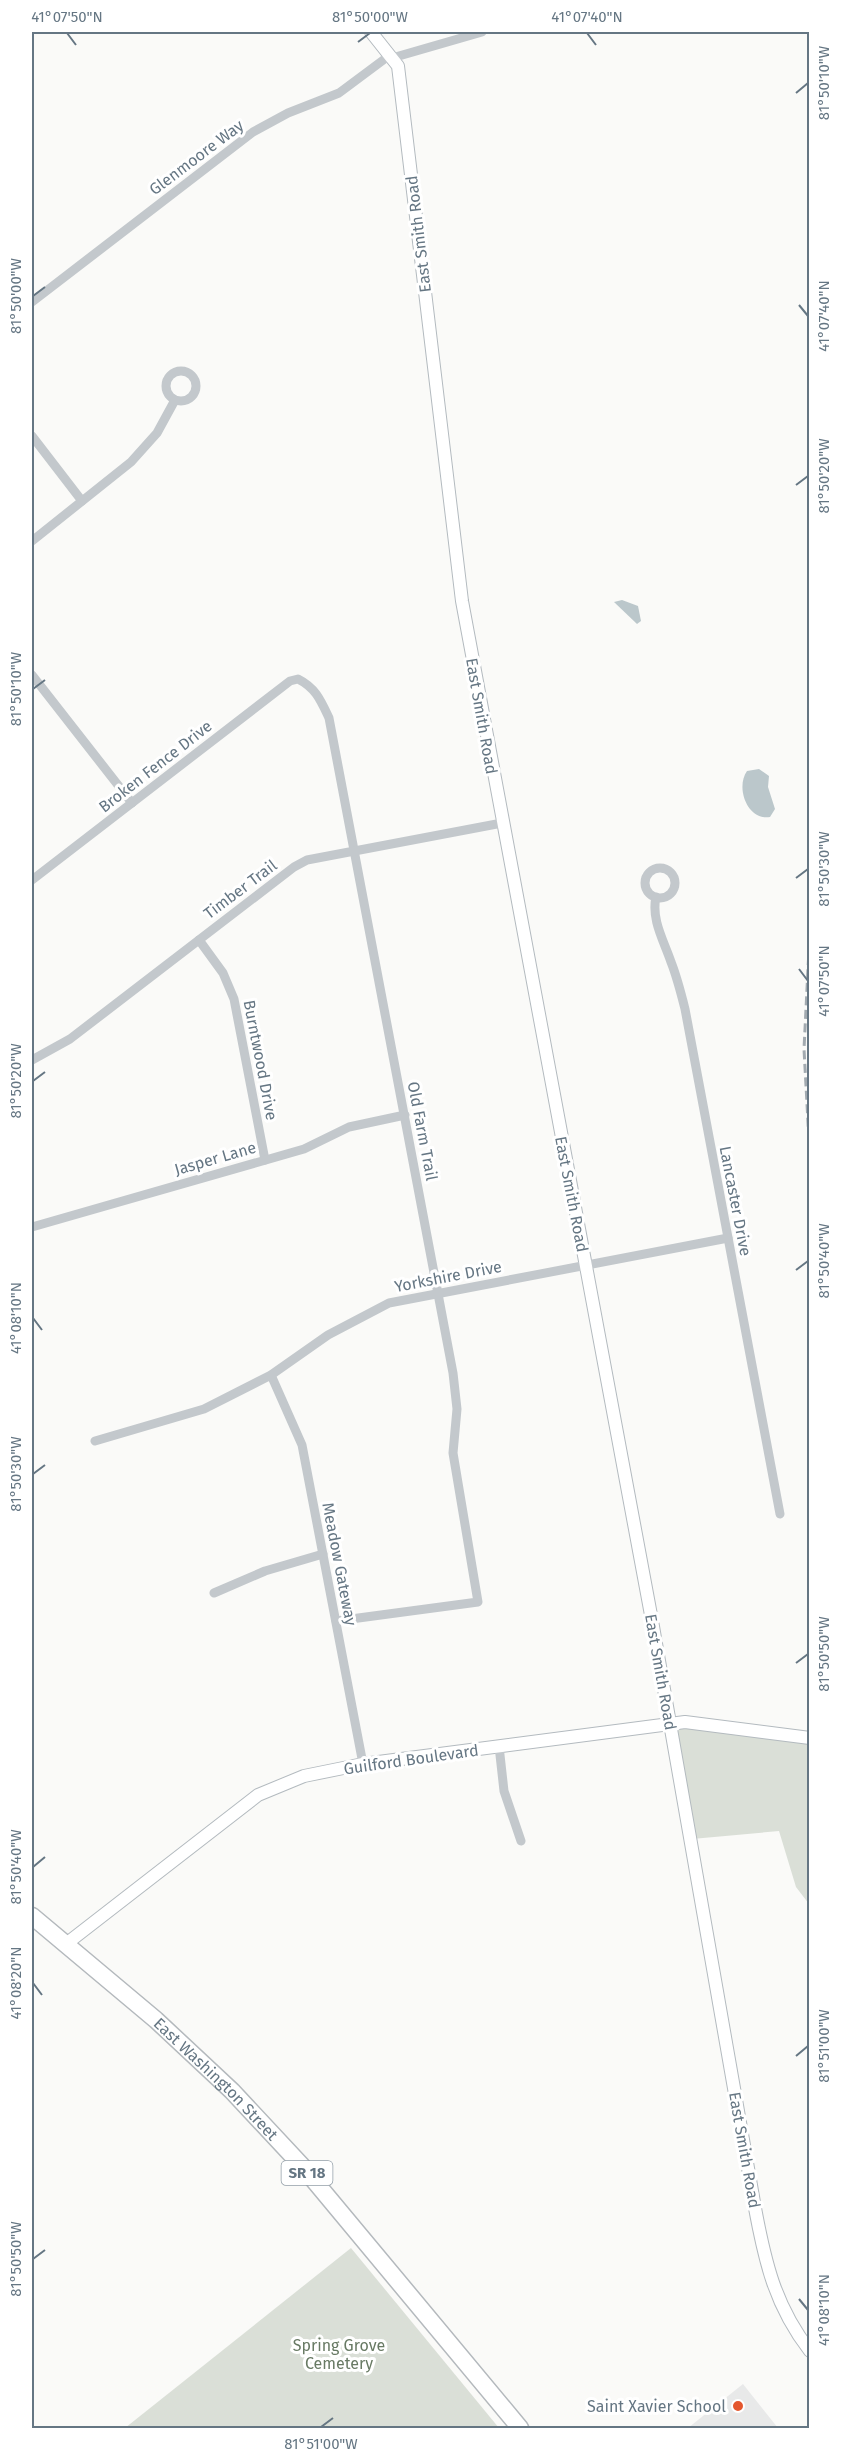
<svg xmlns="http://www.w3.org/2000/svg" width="841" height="2460" font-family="'Fira Sans',sans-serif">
<rect width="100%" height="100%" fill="#fafaf8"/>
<!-- built -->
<path fill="#e8e9e9" d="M743,2384L778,2428H688Z"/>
<!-- green -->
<g fill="#dadfd7">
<path d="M672,1725L809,1740V1904L796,1887L779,1831L692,1839Z"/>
<path d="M351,2248L499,2428H125Z"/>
</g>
<!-- water -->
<g fill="#bbc7cb">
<path d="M622,600L638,606L641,621L637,624L614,602Z"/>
<path d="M759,769L769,776L768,787L775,809L770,817C748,821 735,788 747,771Z"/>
</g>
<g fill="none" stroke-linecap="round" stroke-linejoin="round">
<defs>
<g id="secondary">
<path d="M371,32L398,66L462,601L651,1615L755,2208C765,2262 775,2306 810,2351"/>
<path d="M66,1944L258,1795L304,1776L363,1764L685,1722L810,1738"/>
</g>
<g id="highway">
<path id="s1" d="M32,1916L156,2020L232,2091L302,2166L520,2428"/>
</g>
</defs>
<!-- secondary casing -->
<use href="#secondary" stroke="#b3babf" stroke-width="14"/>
<!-- highway casing -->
<use href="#highway" stroke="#b4b9bd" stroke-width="19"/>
<!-- street -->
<g stroke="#c3c8cc" stroke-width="9">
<path d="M392,58L482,32"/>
<path d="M32,302L253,132L288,113L339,93L390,55"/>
<circle cx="181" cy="386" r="15"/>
<path d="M32,436L82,501"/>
<path d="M32,541L131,462L157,433L175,400"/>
<path d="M32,675L132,803"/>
<circle cx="660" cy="883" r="15"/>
<path d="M32,880L290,681L298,679C316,688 321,701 329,718L453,1373L457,1409L453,1453L478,1602L336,1621"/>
<path d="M656,897C651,920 664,941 671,962C677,977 681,993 685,1009L780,1514"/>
<path d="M199,940L223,973L234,999L265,1160"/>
<path d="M32,1060L70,1039L294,867L307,860L502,823"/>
<path d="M32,1227L304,1149L349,1127L405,1115"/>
<path d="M271,1375L302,1445L363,1764"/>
<path d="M95,1441L204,1409L271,1375L328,1335L389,1303L728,1238"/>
<path d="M214,1593L265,1571L323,1554"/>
<path d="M499,1746L504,1791L521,1841"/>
</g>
<!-- secondary -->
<use href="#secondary" stroke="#fff" stroke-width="12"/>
<!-- highway -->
<use href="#highway" stroke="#fff" stroke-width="16"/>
<!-- rail -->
<path stroke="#a2aab0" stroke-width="3" stroke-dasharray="9 4.5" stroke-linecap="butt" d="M810,929L804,1049L810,1159"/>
</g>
<!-- ticks -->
<path fill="none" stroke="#657683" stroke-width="2" d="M67,33L76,45M587,33L596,45M358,42L370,33M796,93L808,83M33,296L45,287M799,305L808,316M796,485L808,476M33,689L45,680M796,878L808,869M799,969L808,981M33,1081L45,1072M796,1270L808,1261M33,1318L42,1330M33,1474L45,1465M796,1663L808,1654M33,1867L45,1857M33,1983L42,1995M796,2056L808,2046M33,2259L45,2250M799,2299L808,2310M321,2427L333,2418"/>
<!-- markers -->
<circle fill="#e4572e" stroke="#fff" stroke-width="2" cx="738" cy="2406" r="6"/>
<g text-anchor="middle" stroke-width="6" stroke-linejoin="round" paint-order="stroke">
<!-- shield labels -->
<rect fill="#fff" stroke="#939fa8" stroke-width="1.5" x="281.5" y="2161" width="51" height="24" rx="4.5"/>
<g font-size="15" font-weight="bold" fill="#657683">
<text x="307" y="2178">SR 18</text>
</g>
<!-- street labels -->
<g font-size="16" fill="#657683" stroke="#fff">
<text transform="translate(196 157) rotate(-37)" y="6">Glenmoore Way</text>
<text transform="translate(418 234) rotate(-97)" y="6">East Smith Road</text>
<text transform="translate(482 716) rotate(80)" y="6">East Smith Road</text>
<text transform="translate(155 766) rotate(-38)" y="6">Broken Fence Drive</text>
<text transform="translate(240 889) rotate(-37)" y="6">Timber Trail</text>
<text transform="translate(261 1060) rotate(79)" y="6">Burntwood Drive</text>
<text transform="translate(423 1131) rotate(79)" y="6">Old Farm Trail</text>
<text transform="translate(215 1158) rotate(-16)" y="6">Jasper Lane</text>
<text transform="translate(572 1194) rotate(79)" y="6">East Smith Road</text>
<text transform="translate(736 1201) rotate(79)" y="6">Lancaster Drive</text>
<text transform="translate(448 1276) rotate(-11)" y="6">Yorkshire Drive</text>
<text transform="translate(340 1564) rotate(79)" y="6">Meadow Gateway</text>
<text transform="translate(661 1672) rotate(80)" y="6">East Smith Road</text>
<text transform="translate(411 1759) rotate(-8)" y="6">Guilford Boulevard</text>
<text dy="6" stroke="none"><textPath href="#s1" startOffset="246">East Washington Street</textPath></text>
<text transform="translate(745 2150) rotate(80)" y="6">East Smith Road</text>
</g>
<!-- park labels -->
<g font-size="16" fill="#687a64" stroke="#fff">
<text x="339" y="2351">Spring Grove<tspan x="339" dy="18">Cemetery</tspan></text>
</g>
<!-- poi labels -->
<g font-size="16" fill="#657683" stroke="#fff" text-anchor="end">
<text x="726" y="2412">Saint Xavier School</text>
</g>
</g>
<!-- border -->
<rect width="841" height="2460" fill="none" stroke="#ffffff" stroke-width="66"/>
<rect x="33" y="33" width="775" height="2394" fill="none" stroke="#657683" stroke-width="2"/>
<g font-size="15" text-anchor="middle" fill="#657683">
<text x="67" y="22">41°07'50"N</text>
<text x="370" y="22">81°50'00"W</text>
<text x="587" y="22">41°07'40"N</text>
<text transform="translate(824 83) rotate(-90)" y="5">81°50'10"W</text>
<text transform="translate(16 296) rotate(-90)" y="5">81°50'00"W</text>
<text transform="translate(824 316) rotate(-90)" y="5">41°07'40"N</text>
<text transform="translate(824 476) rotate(-90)" y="5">81°50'20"W</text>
<text transform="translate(16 689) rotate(-90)" y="5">81°50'10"W</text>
<text transform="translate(824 869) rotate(-90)" y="5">81°50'30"W</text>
<text transform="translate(824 981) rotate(-90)" y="5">41°07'50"N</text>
<text transform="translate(16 1081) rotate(-90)" y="5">81°50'20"W</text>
<text transform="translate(824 1261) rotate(-90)" y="5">81°50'40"W</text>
<text transform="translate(16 1318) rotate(-90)" y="5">41°08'10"N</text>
<text transform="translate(16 1474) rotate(-90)" y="5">81°50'30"W</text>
<text transform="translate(824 1654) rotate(-90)" y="5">81°50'50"W</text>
<text transform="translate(16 1867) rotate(-90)" y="5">81°50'40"W</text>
<text transform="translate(16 1983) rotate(-90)" y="5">41°08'20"N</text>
<text transform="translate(824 2046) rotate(-90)" y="5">81°51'00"W</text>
<text transform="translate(16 2259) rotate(-90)" y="5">81°50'50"W</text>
<text transform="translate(824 2310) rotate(-90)" y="5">41°08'10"N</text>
<text x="321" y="2449">81°51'00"W</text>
</g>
</svg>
